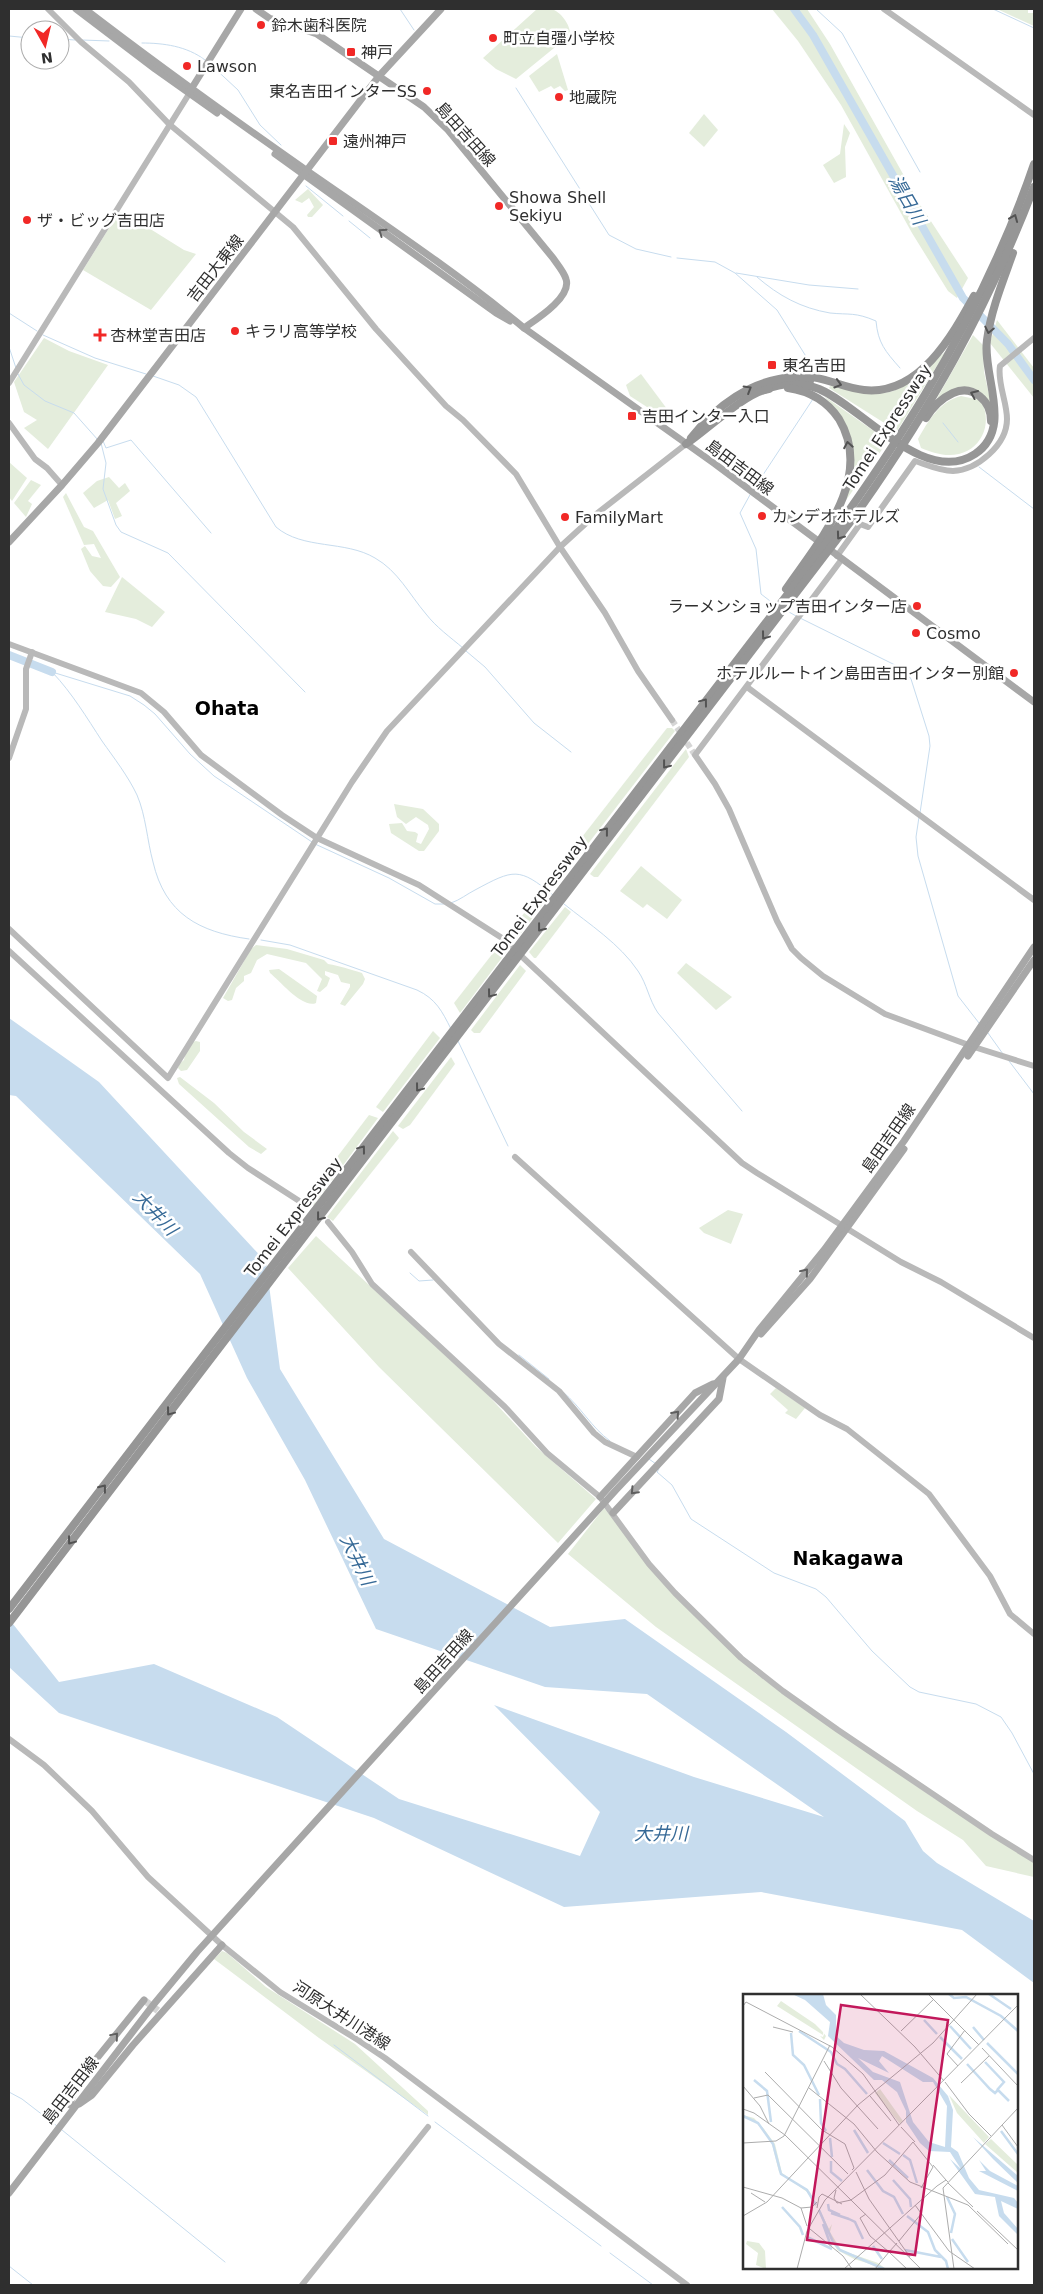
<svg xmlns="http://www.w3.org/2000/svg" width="1043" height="2294" font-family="'DejaVu Sans','Noto Sans JP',sans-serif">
<rect width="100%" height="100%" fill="#fff"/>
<!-- green -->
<g fill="#e4eddc">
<path d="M537,9C541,9 547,8 551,9C561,11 571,26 570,35L516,79L496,69L483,58Z"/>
<path d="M772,9H807L830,44L921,206L968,278L957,298L948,291L912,233L841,105L798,41Z"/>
<path d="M997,9H1028V13H1034V26Z"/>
<path d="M557,54L568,90L565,91L560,86L554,89L551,86L539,92L529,76Z"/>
<path d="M704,114L718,130L704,147L689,133Z"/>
<path d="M844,124L850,133L845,147L846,177L834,183L823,165L840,154Z"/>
<path d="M308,189L323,205L312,217H308L307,215L314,207L309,198L302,203L295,200Z"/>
<path d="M119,212H123L184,250L196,254L151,310L83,270Z"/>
<path d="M997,320L1034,368V398L990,343Z"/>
<path d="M973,335L983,345L984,372L991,404L986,398L949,391L936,400Z"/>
<path d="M44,338L69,351L108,365L48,449L24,428L37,420L24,412L14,382Z"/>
<path d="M946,351L897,431L829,388L831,385C849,388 875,397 893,391C914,384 930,365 946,351Z"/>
<path d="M641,374L673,417L667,420L630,396L626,385Z"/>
<path d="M824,396L888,441L844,503C860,462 853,428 824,396Z"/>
<path d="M961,396L980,400C993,419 984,448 959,454C945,457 934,453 921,448L918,439C929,420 939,402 961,396Z"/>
<path d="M9,462L27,478L12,501L9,497Z"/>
<path d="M109,477L119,488L125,483L130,491L116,503L122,516L115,519L108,500L94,508L83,493L97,481Z"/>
<path d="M31,480L41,485L28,501L32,504L26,517L14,503Z"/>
<path d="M66,493L84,527L93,531L120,577L111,587L103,586L90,571L81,549L85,546L92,556L101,558L94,544L84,545L63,497Z"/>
<path d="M122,577L165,612L152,627L136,619L105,612Z"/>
<path d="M667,728H672L675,731L574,862L569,859L568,855Z"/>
<path d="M686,749L689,757L598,877H594L590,874Z"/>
<path d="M394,804L423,809L439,824V831L424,851H419L391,833L389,824L402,823L407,831L415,832L418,834L416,842L421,844L429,829L428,825L416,817L406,824L397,817Z"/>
<path d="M641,866L682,900L667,919L647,904L643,908L620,891Z"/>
<path d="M542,890L549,896L515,941L508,934Z"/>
<path d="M565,907L571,912L536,958H534L529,952Z"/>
<path d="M256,945L287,949L324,960L328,964C340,966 349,969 362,973L365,979L363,984L345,1006L340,1004L350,987V984L341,982L338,975L325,971V975L330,978L327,986L320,992L317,991L322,979L306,963L267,954L257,960L251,973L244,976V981L236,988L232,1000L228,1001L223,998L251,949Z"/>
<path d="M502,947L507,951L460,1013L454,1003L497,948Z"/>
<path d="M686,963L732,997L716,1010L677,973Z"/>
<path d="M520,965L526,971L480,1033H474L471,1030Z"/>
<path d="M279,969L317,996L316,1003C303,1009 280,981 270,973L269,970Z"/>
<path d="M433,1031L440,1038L383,1112L376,1107Z"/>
<path d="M196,1041L200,1042V1051L187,1070L181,1071L178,1068L179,1064L184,1060C185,1053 190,1048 193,1042Z"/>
<path d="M451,1057L455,1064L410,1125L403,1129L398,1126Z"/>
<path d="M180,1077L214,1103L244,1132L267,1149L261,1154L249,1147L179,1084L177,1078Z"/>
<path d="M369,1115L378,1118L313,1206L307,1203L306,1198Z"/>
<path d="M393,1131L399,1138L333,1221L327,1217Z"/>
<path d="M728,1210L743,1214L731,1244L704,1233L699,1228Z"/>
<path d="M316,1236L485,1392L536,1447L596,1499L558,1543L379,1367L288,1268Z"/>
<path d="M776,1388L805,1408L796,1419L785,1413L788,1410L770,1394Z"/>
<path d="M604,1508L682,1602L756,1674L932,1797L1034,1857V1877L986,1866L963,1840L917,1811L656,1627L568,1554Z"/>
<path d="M222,1951L227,1953L266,1987L355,2044L428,2111V2115L319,2038L214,1959Z"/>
</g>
<!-- water -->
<path fill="#c7dcee" d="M9,1018L99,1082L266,1262L280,1369L384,1539L550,1627L625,1619L786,1732L905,1821L923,1851L937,1863L1034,1921V1983L962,1930L761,1892L564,1907L374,1818L59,1713L9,1667V1619L59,1682L154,1664L277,1717L399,1799L580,1856L600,1812L494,1705L694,1777L824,1817L647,1694L545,1687L376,1629L305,1480L247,1378L200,1274L16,1096L9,1095Z"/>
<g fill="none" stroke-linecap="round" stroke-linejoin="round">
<!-- stream -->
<g stroke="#c7dcee" stroke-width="1">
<path d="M400,9L414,30"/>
<path d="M816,9L842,33L920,172"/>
<path d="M993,9L1034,28"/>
<path d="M9,36L30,38"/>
<path d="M60,39L75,40"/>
<path d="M82,40L109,41"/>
<path d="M142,43C163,43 187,46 205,60"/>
<path d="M210,64L238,90L260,125L281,145"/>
<path d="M516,88L609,235L636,249L671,257"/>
<path d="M306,186L343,216"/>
<path d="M349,221L370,238"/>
<path d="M677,258L715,262L735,273L777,310L812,366"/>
<path d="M736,273L809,285L858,289"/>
<path d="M757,277C779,296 801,308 830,313C850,315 855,312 876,321C878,343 885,351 900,368"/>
<path d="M9,313L37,331"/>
<path d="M43,335L95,358L146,374"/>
<path d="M9,347L16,368"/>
<path d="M18,374L24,385L45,401L74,413L98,440"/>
<path d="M153,376L179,385L196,397L276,527C303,550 345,540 375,558C398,571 409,594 426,614C436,627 450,637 463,648"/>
<path d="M943,423L958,442"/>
<path d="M103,441L106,448L131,440L211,533"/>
<path d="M101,443L106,463L103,489L116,525L121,532L168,553L305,692"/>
<path d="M979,467L1034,509"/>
<path d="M753,490L813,399"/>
<path d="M751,493L740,513L756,549L761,594L774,604"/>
<path d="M789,612L796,616"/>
<path d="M800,618L893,664L905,670L911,679L929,736L930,746L920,813"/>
<path d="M466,651L485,667L534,723L571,752"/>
<path d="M52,672L130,696L144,705L155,714L190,754L214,776L312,842"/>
<path d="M53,673C72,693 87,718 102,741C114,758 128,776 137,795C146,816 147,840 153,862C165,914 199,932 249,939"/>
<path d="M919,817L916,837L918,856L958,996L979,1023"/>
<path d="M315,844L389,878L435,904H444"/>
<path d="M451,903C460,900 467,894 475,890C514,869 519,867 553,895"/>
<path d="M564,904C589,924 620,944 638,971C647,984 649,1000 658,1013L742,1111"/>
<path d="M261,940L290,945L417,990C436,999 442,1011 451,1029"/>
<path d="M988,1033L1003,1054"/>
<path d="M458,1041L508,1146"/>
<path d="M1009,1061L1034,1094"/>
<path d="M410,1273L419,1281L433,1280"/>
<path d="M519,1355L549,1379"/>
<path d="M563,1392C581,1407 591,1427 610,1441"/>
<path d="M649,1459L656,1464"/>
<path d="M659,1469L657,1472L672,1485L691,1519L774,1573L816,1589L826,1597L872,1651L910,1687L919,1692L976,1704L1001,1717L1012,1733L1034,1774"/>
<path d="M334,2045L428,2116"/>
<path d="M9,2092L22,2099L57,2126"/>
<path d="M435,2122L601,2246"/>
<path d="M62,2130L225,2262"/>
<path d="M610,2253L653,2285"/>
<path d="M9,2266L33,2285"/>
</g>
<!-- river -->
<g stroke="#c7dcee" stroke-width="8">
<path d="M794,9L813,35L963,298L1008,344L1034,380"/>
<path d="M9,655L52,672"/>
</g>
<!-- secondary-tunnel -->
<path stroke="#d5d5d5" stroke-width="6" stroke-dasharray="6 3" stroke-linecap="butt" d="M672,720L695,755"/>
<!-- primary-tunnel -->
<path stroke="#d5d5d5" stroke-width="7" stroke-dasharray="7 3.5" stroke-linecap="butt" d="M144,2000L161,2013"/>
<!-- secondary -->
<g stroke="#b9b9b9" stroke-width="6">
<path d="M48,9L81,42L129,82L169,124L293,227L376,329L446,406L463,420L516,474L560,547L605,613L638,671L672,720"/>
<path d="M884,9L1034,115"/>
<path d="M9,383L189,94"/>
<path d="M9,423L35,459L47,468L62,485"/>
<path d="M837,556L860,524L868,527L915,461C927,465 940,471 953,471C977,470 1007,445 1007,419C1007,402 997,382 1000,366L1034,338"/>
<path d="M842,559L695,755L715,784L729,809L777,921L792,949L801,958L823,976L885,1014L974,1047L1034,1066"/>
<path d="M9,644L141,693L164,712L201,755L282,815L317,838L419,885L502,938L742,1163L757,1173L901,1262L941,1282L1034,1338"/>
<path d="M747,687L1034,900"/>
<path d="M9,758L26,709V669L32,652"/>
<path d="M9,929L168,1078L352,782L387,731L560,547L595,515L686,444"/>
<path d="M9,951L229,1153L248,1168L307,1206"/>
<path d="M515,1157L739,1359L820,1415L847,1429L929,1494L990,1576L1010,1614L1034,1634"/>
<path d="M328,1222L352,1252L372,1284L505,1407L547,1453L600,1497L649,1564L675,1593L741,1658L783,1691L838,1730L992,1834L1034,1860"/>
<path d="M411,1252L499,1344L559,1391L594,1433L605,1442L637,1457"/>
<path d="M9,1739L44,1765L92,1811L148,1877L222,1945L280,1992L358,2040L385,2058L687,2285"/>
<path d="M302,2285L428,2127"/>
</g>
<!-- primary -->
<g stroke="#a7a7a7" stroke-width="7">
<path d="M76,9L155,69L217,113"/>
<path d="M85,9C158,65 233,119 309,172C381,222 456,272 524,328L715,464L1034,702"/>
<path d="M256,9L269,18L317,34L424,107L448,130L553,258C557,264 564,272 566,279C572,297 537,319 524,328"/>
<path d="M190,91L241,9"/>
<path d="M275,154L496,313L510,321"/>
<path d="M9,542L62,485L98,443L379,76L441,9"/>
<path d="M968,1056L1034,960"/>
<path d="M761,1334L810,1279L904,1149"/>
<path d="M600,1497L695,1393L713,1384"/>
<path d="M613,1513L719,1399L723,1378"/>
<path d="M79,2104L92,2095L133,2045L222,1945"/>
<path d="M70,2105L76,2084L144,2000"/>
<path d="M9,2193L154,2004L197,1952L616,1490L739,1359L759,1330L824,1250L904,1141L1034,947"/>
</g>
<!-- highway -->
<g stroke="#969696" stroke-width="8">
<path d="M804,376C825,377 844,388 864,390C919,396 952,336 974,296"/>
<path d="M790,377L810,381"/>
<path d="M764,390C781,383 801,382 819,389C862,407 925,487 975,454C1014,428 982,376 987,340C991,310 1003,281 1013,253"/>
<path d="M926,418C932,408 942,398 953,393C973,384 991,401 991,421"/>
<path d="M691,438C716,406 751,380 793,377"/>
<path d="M686,444C707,430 746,392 769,389"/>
<path d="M786,589C818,542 875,479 839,419C827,401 809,391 788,388"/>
<path d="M9,1609L781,603C884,468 979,326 1034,164"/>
<path d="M9,1623L854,517C930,410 987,310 1034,187"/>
</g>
</g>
<!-- one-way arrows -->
<defs><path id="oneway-chevron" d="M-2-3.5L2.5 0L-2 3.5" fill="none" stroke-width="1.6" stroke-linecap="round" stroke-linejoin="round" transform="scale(1.25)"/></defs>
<g stroke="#535353">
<use href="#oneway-chevron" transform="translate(1014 218) rotate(-68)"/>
<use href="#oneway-chevron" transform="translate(989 330) rotate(102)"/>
<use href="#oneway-chevron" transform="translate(838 384) rotate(17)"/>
<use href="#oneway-chevron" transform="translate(748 389) rotate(-31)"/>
<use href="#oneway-chevron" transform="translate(974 394) rotate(-157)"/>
<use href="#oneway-chevron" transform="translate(848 445) rotate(-100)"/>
<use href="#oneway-chevron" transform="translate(840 536) rotate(126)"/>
<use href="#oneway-chevron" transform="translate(765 636) rotate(127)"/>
<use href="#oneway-chevron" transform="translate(704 702) rotate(-53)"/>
<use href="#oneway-chevron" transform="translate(666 765) rotate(128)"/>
<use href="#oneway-chevron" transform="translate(605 831) rotate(-52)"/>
<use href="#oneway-chevron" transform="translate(541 928) rotate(128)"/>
<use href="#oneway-chevron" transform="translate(491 994) rotate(127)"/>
<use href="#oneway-chevron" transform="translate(419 1088) rotate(127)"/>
<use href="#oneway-chevron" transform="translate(362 1149) rotate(-53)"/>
<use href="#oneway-chevron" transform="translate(320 1217) rotate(128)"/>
<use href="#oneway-chevron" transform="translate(170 1412) rotate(127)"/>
<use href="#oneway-chevron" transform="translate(103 1488) rotate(-52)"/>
<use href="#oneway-chevron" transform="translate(71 1541) rotate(127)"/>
</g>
<g stroke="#5f5f5f">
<use href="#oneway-chevron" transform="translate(382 232) rotate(-145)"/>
<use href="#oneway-chevron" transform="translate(805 1272) rotate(-51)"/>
<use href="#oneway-chevron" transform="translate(676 1414) rotate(-48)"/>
<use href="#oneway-chevron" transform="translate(634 1491) rotate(133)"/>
<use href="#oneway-chevron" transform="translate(115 2036) rotate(-50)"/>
</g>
<!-- markers -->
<g fill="#f12826" stroke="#fff" stroke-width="2">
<circle cx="261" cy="25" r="5"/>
<circle cx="493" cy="38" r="5"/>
<rect x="346" y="47" width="10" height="10" rx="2.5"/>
<circle cx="187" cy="66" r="5"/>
<circle cx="427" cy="91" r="5"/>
<circle cx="559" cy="97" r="5"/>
<rect x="328" y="136" width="10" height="10" rx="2.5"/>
<circle cx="499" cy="206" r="5"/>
<circle cx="27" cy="220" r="5"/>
<circle cx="235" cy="331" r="5"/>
<path d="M97.5 327.5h5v5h5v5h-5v5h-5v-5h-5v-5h5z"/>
<rect x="767" y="360" width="10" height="10" rx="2.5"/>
<rect x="627" y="411" width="10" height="10" rx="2.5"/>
<circle cx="762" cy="516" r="5"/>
<circle cx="565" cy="517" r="5"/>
<circle cx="917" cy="606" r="5"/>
<circle cx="916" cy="633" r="5"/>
<circle cx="1014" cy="673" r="5"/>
</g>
<g text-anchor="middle" stroke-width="5" stroke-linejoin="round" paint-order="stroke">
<!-- poi labels -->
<g font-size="16" fill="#2f2f2f" stroke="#fff" text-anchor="start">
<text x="271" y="31">鈴木歯科医院</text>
<text x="503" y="44">町立自彊小学校</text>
<text x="361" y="58">神戸</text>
<text x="197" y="72">Lawson</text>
<text x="417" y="97" text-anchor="end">東名吉田インターSS</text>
<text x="569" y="103">地蔵院</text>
<text x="343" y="147">遠州神戸</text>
<text x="509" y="203">Showa Shell<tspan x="509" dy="18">Sekiyu</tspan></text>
<text x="37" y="226">ザ・ビッグ吉田店</text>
<text x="245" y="337">キラリ高等学校</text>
<text x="110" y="341">杏林堂吉田店</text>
<text x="782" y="371">東名吉田</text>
<text x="642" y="422">吉田インター入口</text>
<text x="772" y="522">カンデオホテルズ</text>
<text x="575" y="523">FamilyMart</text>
<text x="907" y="612" text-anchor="end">ラーメンショップ吉田インター店</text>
<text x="926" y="639">Cosmo</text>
<text x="1004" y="679" text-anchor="end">ホテルルートイン島田吉田インター別館</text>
</g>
<!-- street labels -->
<g font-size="16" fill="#2f2f2f" stroke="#fff">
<text transform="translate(466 134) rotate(48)" y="6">島田吉田線</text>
<text transform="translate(215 268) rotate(-52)" y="6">吉田大東線</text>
<text transform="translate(887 427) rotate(-57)" y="6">Tomei Expressway</text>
<text transform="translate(740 467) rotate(37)" y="6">島田吉田線</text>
<text transform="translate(539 896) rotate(-53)" y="6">Tomei Expressway</text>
<text transform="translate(888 1138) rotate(-55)" y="6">島田吉田線</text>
<text transform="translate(293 1217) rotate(-52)" y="6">Tomei Expressway</text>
<text transform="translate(443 1661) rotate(-48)" y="6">島田吉田線</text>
<text transform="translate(342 2015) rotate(33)" y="6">河原大井川港線</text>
<text transform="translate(70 2090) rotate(-52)" y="6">島田吉田線</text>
</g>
<!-- water labels -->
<g font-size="18" font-style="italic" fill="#376a97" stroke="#fff">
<text transform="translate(907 200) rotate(60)" y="6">湯日川</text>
<text transform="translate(155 1213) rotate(46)" y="6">大井川</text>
<text transform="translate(357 1560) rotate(64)" y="6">大井川</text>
<text x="661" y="1840">大井川</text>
</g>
<!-- quarter labels -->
<g font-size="19" font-weight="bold" fill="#000" stroke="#fff">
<text x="227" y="715">Ohata</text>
<text x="848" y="1565">Nakagawa</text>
</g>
</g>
<!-- overview -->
<g transform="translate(743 1994)">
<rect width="275" height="275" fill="#fff"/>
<path d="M38,7L72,30L79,37L83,42L81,46L77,42L80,43L81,40L80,38V41L34,12ZM137,95L160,127L157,130L132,99ZM206,101L246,143L241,149L214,119ZM0,121L11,124L21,135L32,150L39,179L67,198L74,214L64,198L36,178L28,146L12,127ZM248,145L275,171V179L242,150ZM78,218L86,235L89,230L87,238L98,256L135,269L143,275L111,265L94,256L76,219ZM4,247L16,249L22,257L23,275L13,271L15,259L3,250Z" fill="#e4eddc"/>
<path d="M49,0H80L83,11L93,21V42L101,49L121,56L141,57L190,84L205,102L210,116L208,153L215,158L226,184L236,196L271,204L275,209V215L258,207L261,219L275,235V241L256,222L252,203L232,200L207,165L218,175L207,158L186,157L177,149L163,128V117L154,98L139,86H131L85,42L87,28L62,6ZM139,62L180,88H190L204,112L202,153L186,148L170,128L157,88L130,78L115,64L146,79L136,67ZM230,143L275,182V189L250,165ZM236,166L247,177L275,192V197L236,177H243Z" fill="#c7dcee" fill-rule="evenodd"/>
<path fill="none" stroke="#c7dcee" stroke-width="2.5" d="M206,0L211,4L223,3L258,22L275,37M246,0L268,15M181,26L194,40M207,32L228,55M230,33L241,46M56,37L88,58L94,70L102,75L124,100M48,39L50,61L61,71L76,101M197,43L219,65M244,49L275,80M242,68L261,88L254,96M224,70L247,95L252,99L255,96M11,86L24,97L28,128M255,96L266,107M77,105L78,129L83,137M0,122L15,129L30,150L38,180L64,196L73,211M111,136L125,159M258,137L275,160M87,144L89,163M140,149L157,160M160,161L167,166L174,189M146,166L165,184M88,167V178L99,187M124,176L140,197L151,203L160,220M150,186L167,205L168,213M204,203L212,220L208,239M85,210L86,216L97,221M39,213L57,233L60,241M76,216L90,248L97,256L141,275M88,219L106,225M164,222L185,238L192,256L203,267L205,275M106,225L112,228L120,245M80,230L88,252M64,243L89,255M209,245L225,268M130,252L139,265M162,256L198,263"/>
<path fill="none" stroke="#acacac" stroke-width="1" d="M117,0L172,53L201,87M185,0L236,51M0,12L3,8L89,53L120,80L156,131M30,33L50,38M158,37L191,5M239,54L275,92M81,67L98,94L135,135M215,72L204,60L222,36M22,78L79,136L102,150L111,174L109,176M202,88L226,120L248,142M218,89L246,62M0,92L17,112L26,130M66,94L111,130L134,158L167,188L225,211L265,250M127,102L148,127M11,104L25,101L105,180M0,115L11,119L42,141L178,275M259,131L275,153M158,133L172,148M0,149L33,147L41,142L87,51M65,164L115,111L190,49L234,0M190,171L203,186M113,178L126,205L167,263M205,189L230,213M0,193L39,204L58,214L69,213L74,208M93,196L91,204L94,209L108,206M8,199L22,208M108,206L142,181L170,148L190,173L178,194M172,211L206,257L232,275M58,214L64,232M74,214L76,203L79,200L99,210M234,217L275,256M123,220L117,224L127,242L146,258L132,275M0,222L24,208L65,164M67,235L100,262L109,275M156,247L178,220M154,249L146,258L164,275M54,275L64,237L82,206L275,11M101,275L194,192L203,186L205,188M211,275L200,194L275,114"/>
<path fill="#c2185b" fill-opacity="0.15" stroke="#c2185b" stroke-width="2.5" d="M98,11L205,26L172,261L64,246Z"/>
<rect width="275" height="275" fill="none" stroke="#2f2f2f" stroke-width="2.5"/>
</g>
<!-- border -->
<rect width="1043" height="2294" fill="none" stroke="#2f2f2f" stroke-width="20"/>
<!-- north arrow -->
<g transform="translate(45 45) rotate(172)"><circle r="24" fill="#ffffff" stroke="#acacac"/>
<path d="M0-4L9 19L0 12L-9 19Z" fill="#f12826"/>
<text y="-8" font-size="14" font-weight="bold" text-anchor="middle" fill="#2f2f2f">N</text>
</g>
</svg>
